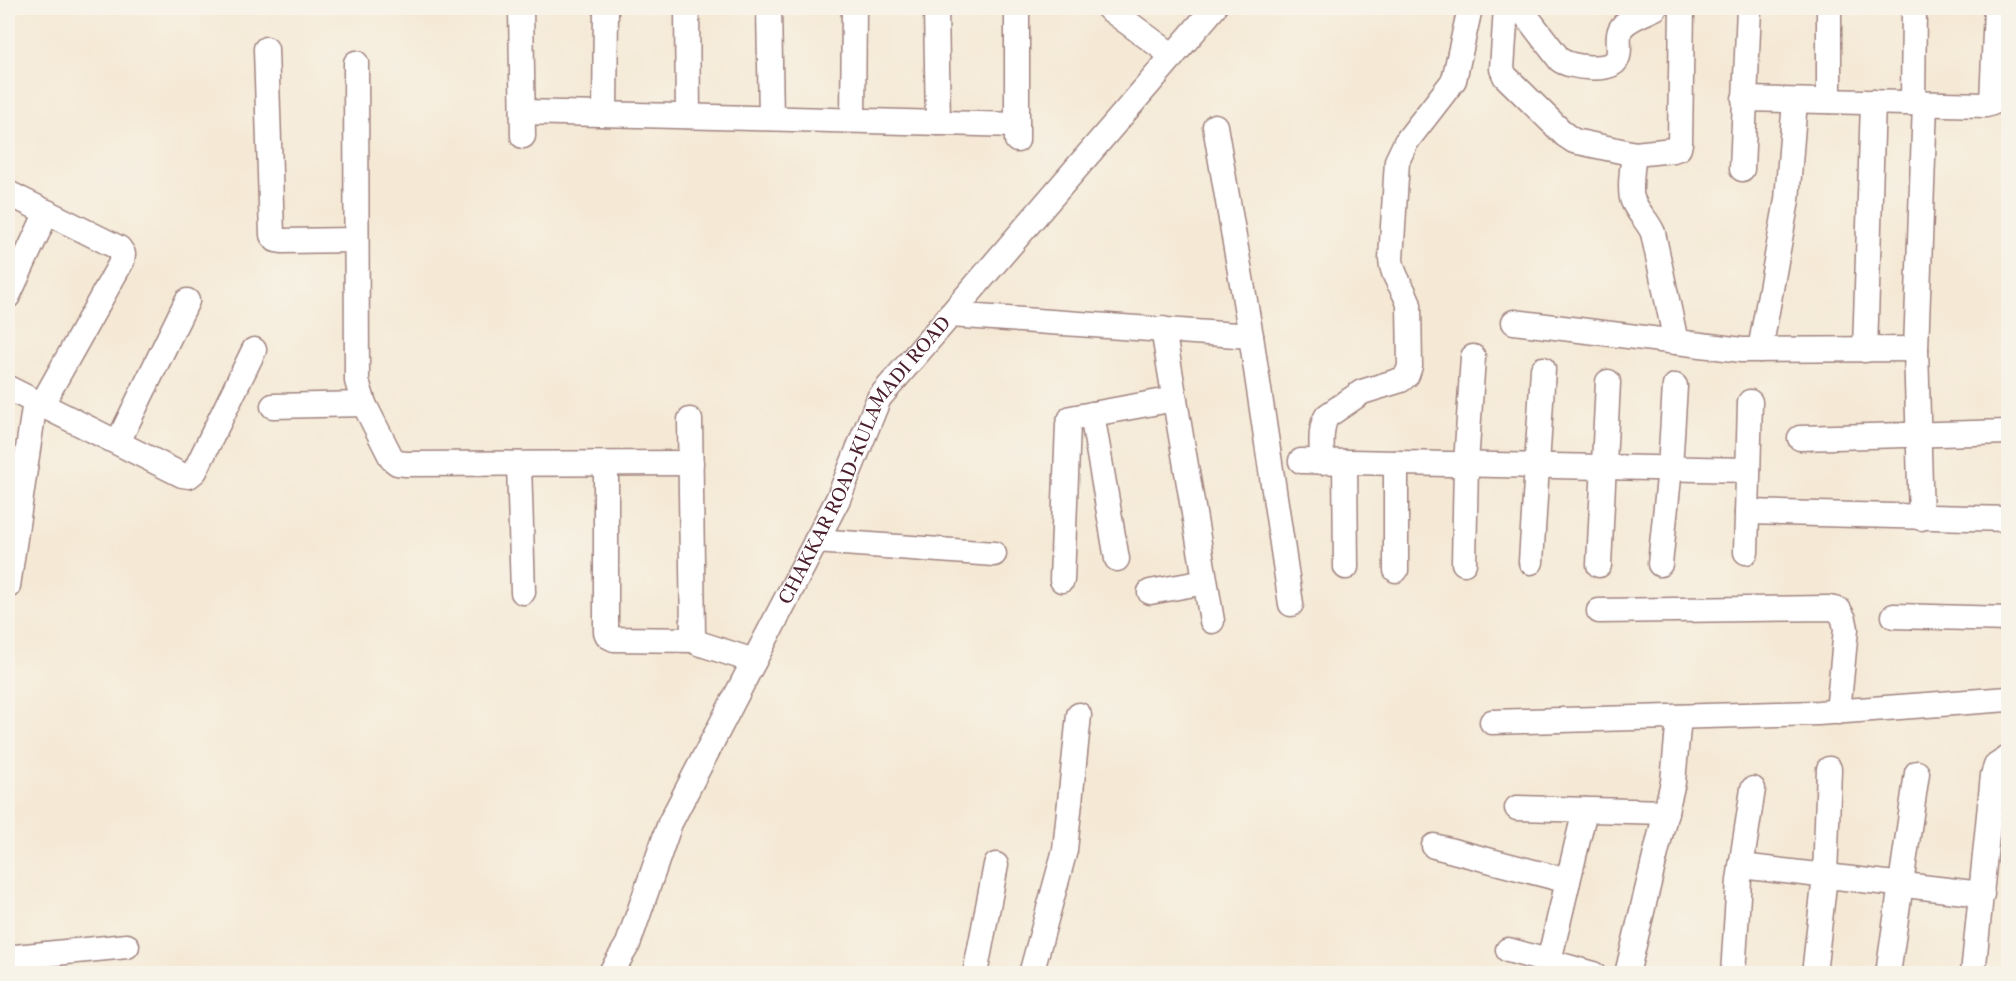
<svg xmlns="http://www.w3.org/2000/svg" width="2016" height="981" font-family="'Libre Caslon Text',serif">
<rect width="100%" height="100%" fill="#f7f3e8"/>
<filter id="ink" filterUnits="userSpaceOnUse"><feTurbulence type="fractalNoise" baseFrequency=".0167" numOctaves="2"/><feDisplacementMap in="SourceGraphic" scale="12" xChannelSelector="R" yChannelSelector="G"/><feConvolveMatrix kernelMatrix="1 2 1 2 8 2 1 2 1" color-interpolation-filters="sRGB"/></filter>
<filter id="wash" filterUnits="userSpaceOnUse"><feTurbulence type="fractalNoise" baseFrequency=".008" numOctaves="4" result="noise"/><feDisplacementMap in="SourceGraphic" scale="24" xChannelSelector="R" yChannelSelector="G"/><feGaussianBlur stdDeviation="1.35" result="paint"/><feColorMatrix in="noise" values="0 0 0 0 0 0 0 0 0 0 0 0 0 0 0 0 0 1.4 0 .05"/><feComposite in="paint" operator="in"/></filter>
<g filter="url(#wash)">
<rect width="100%" height="100%" fill="#f5e9d5"/>
</g>
<g filter="url(#ink)">
<g fill="none" stroke-linecap="round" stroke-linejoin="round">
<defs>
<g id="minor">
<path d="M521,8L523,136"/>
<path d="M687,8L688,116"/>
<path d="M769,8L771,118"/>
<path d="M936,8L938,123"/>
<path d="M1108,8L1173,56"/>
<path d="M1506,8L1502,69L1505,76L1565,135L1574,141L1635,154"/>
<path d="M1520,8L1560,60C1569,67 1611,73 1617,59C1622,50 1615,36 1622,27C1629,18 1645,13 1655,8"/>
<path d="M266,49L272,235L276,240L282,241L356,240"/>
<path d="M356,63L357,381L364,404L392,459L397,463L406,464L691,463"/>
<path d="M1744,99L1986,105L1992,103L1996,8"/>
<path d="M1829,101V8"/>
<path d="M1913,103L1914,8"/>
<path d="M523,112L1017,125"/>
<path d="M605,114L606,8"/>
<path d="M853,120L854,8"/>
<path d="M1215,126L1251,336L1291,604"/>
<path d="M1017,140V8"/>
<path d="M1742,169L1749,8"/>
<path d="M8,193L119,248L123,254L122,261L42,404"/>
<path d="M8,296L47,212"/>
<path d="M950,315L1251,336"/>
<path d="M1514,322L1742,350L1916,349"/>
<path d="M1163,329L1212,621"/>
<path d="M1676,342L1653,233C1648,221 1638,213 1633,201C1629,193 1632,163 1635,154L1673,150L1679,148L1680,143L1682,8"/>
<path d="M1760,350L1787,200L1795,101"/>
<path d="M1865,350L1873,102"/>
<path d="M8,388L182,475L189,476L195,471L254,350"/>
<path d="M273,406L364,404"/>
<path d="M1092,414L1117,559"/>
<path d="M690,420L693,635L698,643L754,661"/>
<path d="M1800,438L2008,432"/>
<path d="M118,442L187,301"/>
<path d="M1301,461L1748,470"/>
<path d="M1322,462C1322,448 1319,428 1327,416L1362,392L1401,380L1407,375L1410,366L1409,305C1405,288 1392,278 1391,259L1397,161L1406,142L1454,80L1470,8"/>
<path d="M1345,462L1346,567"/>
<path d="M519,464L523,592"/>
<path d="M606,464V632L608,636L614,639L695,640"/>
<path d="M1747,512L2008,519"/>
<path d="M1921,518L1916,349L1925,104"/>
<path d="M816,541L994,554"/>
<path d="M1746,552L1750,402"/>
<path d="M1531,562L1543,369"/>
<path d="M1464,563L1466,464L1473,357"/>
<path d="M1660,564L1670,468L1675,386"/>
<path d="M1599,565L1608,382"/>
<path d="M1396,570V463"/>
<path d="M1062,580L1068,424L1071,418L1175,399"/>
<path d="M8,586L35,401"/>
<path d="M1150,592L1205,582"/>
<path d="M1599,611L1829,608L1839,610L1844,619L1846,629L1838,712"/>
<path d="M1894,616L2008,619"/>
<path d="M1492,722L1818,713L2008,699"/>
<path d="M1517,808L1666,812"/>
<path d="M1434,846L1568,881"/>
<path d="M1741,866L1982,894"/>
<path d="M1508,950L1593,974"/>
<path d="M8,961L15,957L127,946"/>
<path d="M1549,961L1585,810"/>
<path id="s1" d="M610,974L628,944L670,823L838,499L879,398L1214,8"/>
<path d="M975,974L996,865"/>
<path d="M1031,974L1065,850L1079,715"/>
<path d="M1627,974L1673,782L1679,717"/>
<path d="M1733,974L1739,880L1753,789"/>
<path d="M1814,974L1825,876L1829,769"/>
<path d="M1888,974L1917,773"/>
<path d="M1973,974L1993,775L1996,766L2008,758"/>
</g>
</defs>
<!-- minor casing -->
<use href="#minor" stroke="#a08480" stroke-width="27"/>
<!-- minor -->
<use href="#minor" stroke="#fff" stroke-width="24"/>
</g>
</g>
<g text-anchor="middle" stroke-width="5" stroke-linejoin="round" paint-order="stroke">
<!-- street labels -->
<g font-size="18" fill="#4a1f2b" stroke="#f7f3e8">
<text dy="6" stroke="none"><textPath href="#s1" startOffset="576">CHAKKAR ROAD-KULAMADI ROAD</textPath></text>
</g>
</g>
<!-- margin -->
<rect width="2016" height="981" fill="none" stroke="#f7f3e8" stroke-width="30"/>
</svg>
